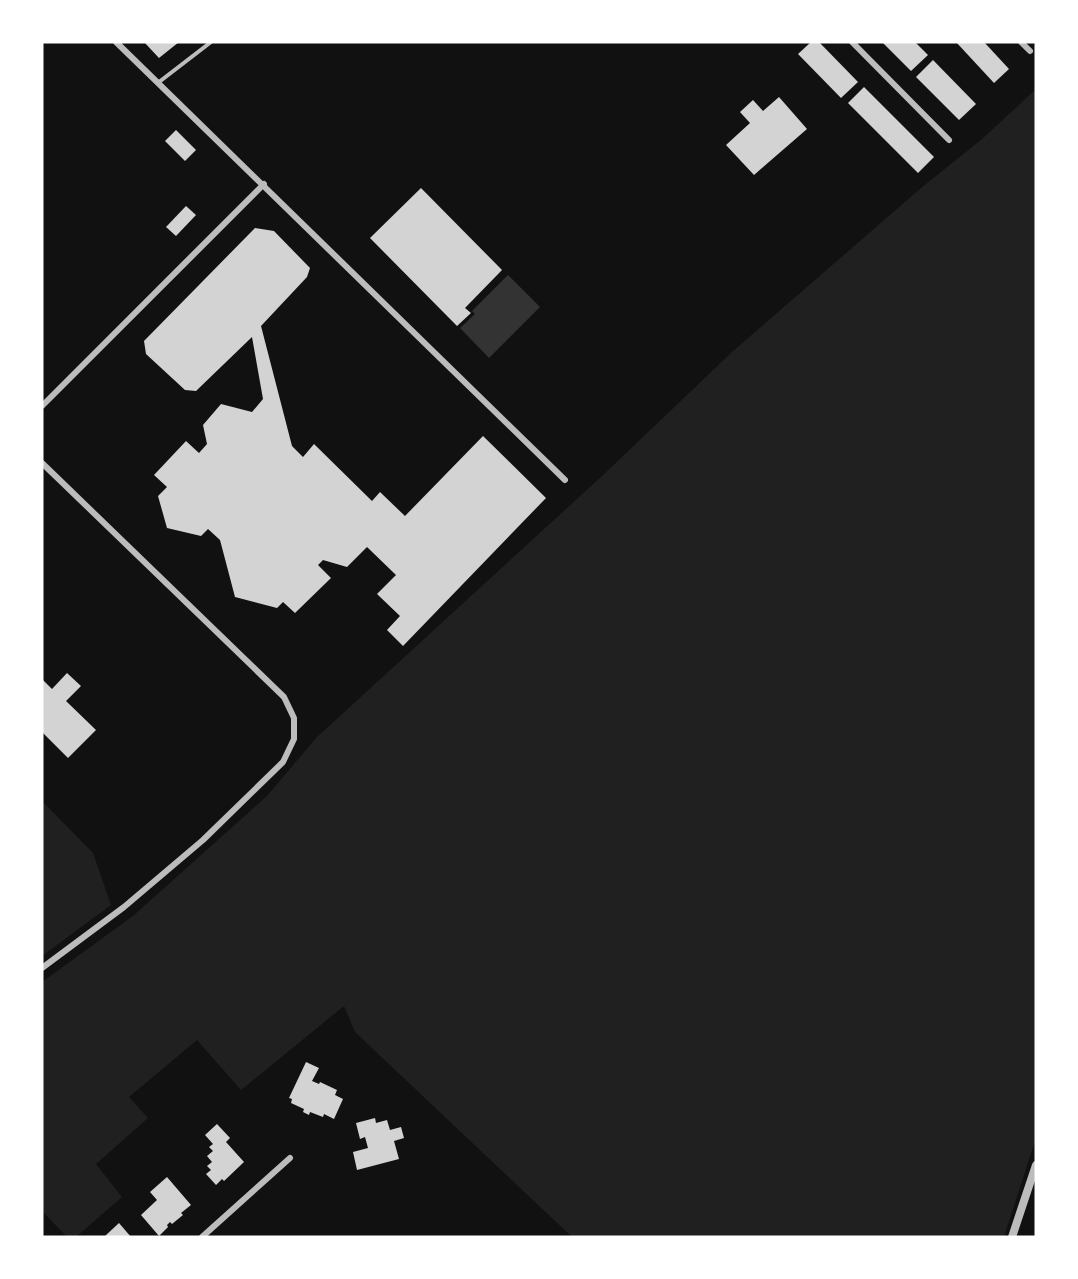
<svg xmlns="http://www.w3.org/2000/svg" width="1078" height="1279" font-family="'Fira Sans',sans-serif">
<rect width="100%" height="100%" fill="#111"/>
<!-- green -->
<g fill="#202020">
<path d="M1036,89V1138L1004,1237H572L355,1032L344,1006L241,1090L197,1040L129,1097L148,1118L96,1164L122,1197L76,1237H67L42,1211V982L133,916L267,796L316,738L602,476L732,352L921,188L982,139Z"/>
<path d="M42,801L93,853L111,905L42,956Z"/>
</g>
<!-- water -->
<path fill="#333" d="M508,275L540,307L489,358L460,328L475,314L472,311Z"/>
<!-- building -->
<g fill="#d3d3d3">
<path d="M144,42H179L159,58Z"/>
<path d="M811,42H819L858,82L841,98L798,54Z"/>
<path d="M882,42H915L928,55L911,71Z"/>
<path d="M956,42H984L1009,69L994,83Z"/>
<path d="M933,60L976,104L959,120L916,77Z"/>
<path d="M864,87L934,157L918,173L848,103Z"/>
<path d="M779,97L807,129L754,175L726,145L750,123L740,112L753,100L763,111Z"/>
<path d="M176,130L196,150L185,161L165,141Z"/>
<path d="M421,188L502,270L465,308L471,313L457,326L370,238Z"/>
<path d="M186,206L196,215L176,236L166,227Z"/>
<path d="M255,228L274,231L310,268L307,277L261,326L292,446L303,457L314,444L372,501L380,492L405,516L483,436L546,498L403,646L387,630L400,616L377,594L396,575L367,547L347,567L323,560L318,565L331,578L295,613L283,602L277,608L235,597L220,540L208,529L201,536L167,528L158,496L167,487L154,475L186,441L199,453L207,444L203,425L221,404L252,412L263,399L252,337L196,391L185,390L146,354L144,341Z"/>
<path d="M67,673L81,686L66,701L96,730L68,758L42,732V679L52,689Z"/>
<path d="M306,1062L319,1068L312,1081L319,1084L320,1082L337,1090L335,1095L343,1099L334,1119L324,1114L323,1117L310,1112L309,1115L303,1112L304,1109L291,1103L292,1099L289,1098Z"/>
<path d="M375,1118L376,1123L387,1120L390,1130L401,1127L404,1138L394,1141L399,1159L357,1170L353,1152L368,1148L365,1137L360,1139L356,1123Z"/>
<path d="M217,1124L230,1138L226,1142L244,1162L224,1181L222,1179L216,1185L206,1174L211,1170L207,1166L212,1162L207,1156L213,1151L209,1147L213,1144L205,1135Z"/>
<path d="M167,1177L191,1205L181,1213L183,1215L172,1224L170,1222L167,1225L168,1227L159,1236L141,1215L157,1200L150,1192Z"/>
<path d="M119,1223L131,1237H106L105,1236Z"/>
</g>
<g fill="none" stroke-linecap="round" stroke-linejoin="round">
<!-- service -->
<path stroke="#bcbcbc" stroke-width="4" d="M159,82L211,42"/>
<!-- minor -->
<g stroke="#bcbcbc" stroke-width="6">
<path d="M116,42L565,480"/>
<path d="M852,42L949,140"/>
<path d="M1021,42L1030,51"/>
<path d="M42,406L264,184"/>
<path d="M42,463L284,697L294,718V739L283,762L203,840L124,907L42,968"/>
<path d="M202,1237L290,1158"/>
</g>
<!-- tertiary -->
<path stroke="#bcbcbc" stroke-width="8" d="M1012,1237L1036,1165"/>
</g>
<!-- border -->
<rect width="1078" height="1279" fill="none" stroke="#ffffff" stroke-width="87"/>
</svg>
